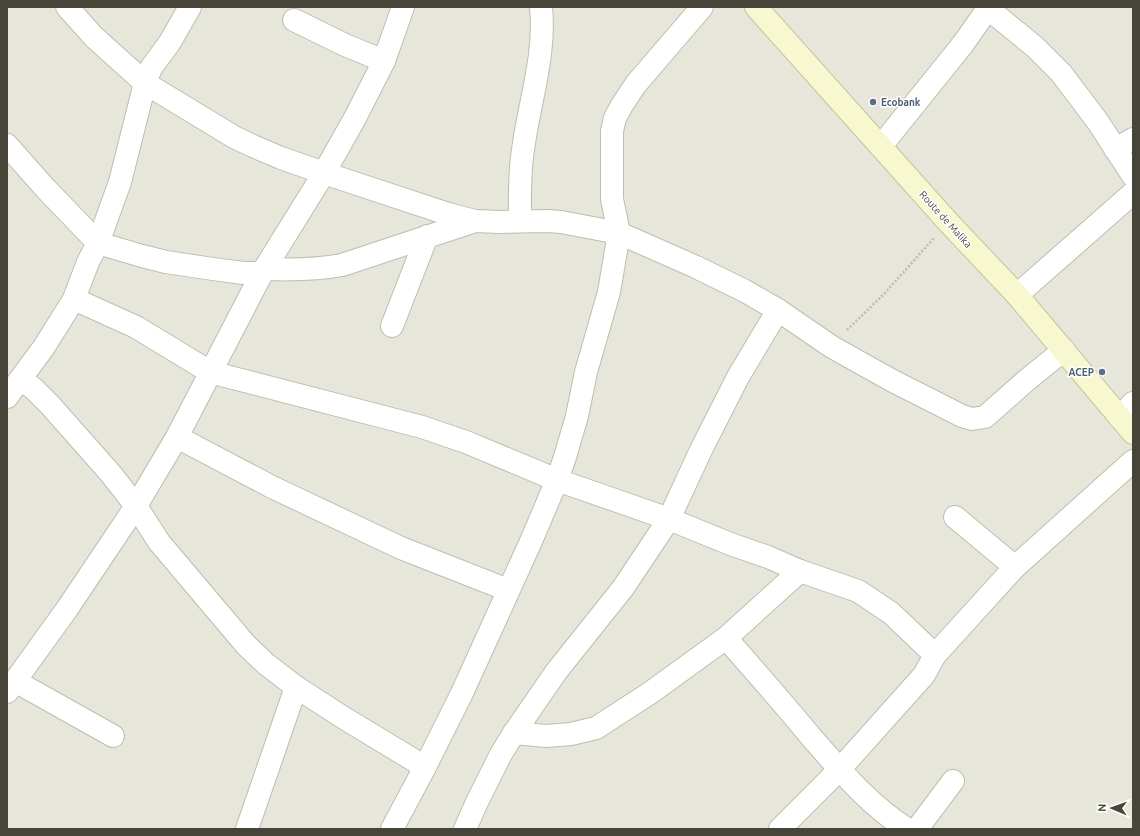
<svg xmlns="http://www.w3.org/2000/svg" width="1140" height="836" font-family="Ubuntu,sans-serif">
<rect width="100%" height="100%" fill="#f4f3eb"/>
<!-- residential -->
<rect fill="#e7e6da" x="7" y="7" width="1126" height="822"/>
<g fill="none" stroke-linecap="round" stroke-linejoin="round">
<defs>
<g id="minor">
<path d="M67,7L94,37L145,83L234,137L253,146L281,158L324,173L448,214L475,221L499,222L548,221L561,222L619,233L696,267L745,291L778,310"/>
<path d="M986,7L1035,47L1061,73L1098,122L1133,176"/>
<path d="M294,20L345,45L384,61"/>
<path d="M7,145L46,189L98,243L142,256L166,262L213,269L243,273H262"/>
<path d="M881,146L963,44L989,7"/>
<path d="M1115,149L1133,139"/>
<path d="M520,221C520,197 519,174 523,150C529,103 546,55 541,7"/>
<path d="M264,269C291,270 316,270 342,265L475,221"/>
<path d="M1017,295L1133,193"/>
<path d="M74,299L136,327L210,372L422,427L466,442L557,480L669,519L733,545L768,557L800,571L858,591L891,613L935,655"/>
<path d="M392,326L427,236"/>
<path d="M21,379L34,389L50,405L111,474L136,506L159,542L246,645L266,664L296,687L344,718L425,767"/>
<path d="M7,397L44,347L74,299L88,262L98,243L120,182L145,83L151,68L170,42L190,7"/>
<path d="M1120,418L1133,403"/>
<path d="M177,437L272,487L401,548L508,590"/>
<path d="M955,517L1015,567"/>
<path d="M726,638C755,671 784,704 812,738C841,771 869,805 907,829"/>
<path d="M15,681L113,736"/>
<path d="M7,692L67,609L136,506L177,437L262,273L324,173L355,118L384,61L403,7"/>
<path d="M514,733L546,736L571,734L596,728L650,693L726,638L800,571"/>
<path d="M247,829L296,687"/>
<path d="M392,829L425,767L462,693L532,539L557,480L565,457L577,416L586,372L609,292L619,233L612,199V131L615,118L622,105L636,84L702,7"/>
<path d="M465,829L477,802L501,754L514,733L556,672L623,588L669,519L701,450L738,377L778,310L832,347L891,380L962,416L972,419L985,417L1028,379L1064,350"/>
<path d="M780,829L839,770L924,675L935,655L1015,567L1133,461"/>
<path d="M917,829L953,781"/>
</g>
<path id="secondary" d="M756,7L949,223L1017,295L1133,433"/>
</defs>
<!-- minor casing -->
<use href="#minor" stroke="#bebdaf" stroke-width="24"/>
<!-- secondary casing -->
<use href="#secondary" stroke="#c5c499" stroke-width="24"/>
<!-- path -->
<path stroke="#bebca2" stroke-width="2.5" stroke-dasharray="2 2" stroke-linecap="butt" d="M847,330L884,294L934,238"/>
<!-- minor -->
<use href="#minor" stroke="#fff" stroke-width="22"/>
<!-- secondary -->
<use href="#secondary" stroke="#f7f8d0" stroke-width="22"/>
</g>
<!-- markers -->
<g fill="#5c6f8a" stroke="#fff" stroke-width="1.5">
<circle cx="873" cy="102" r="4"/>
<circle cx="1102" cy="372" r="4"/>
</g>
<g text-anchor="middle" stroke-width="3" stroke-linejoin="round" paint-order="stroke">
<!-- service labels -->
<g font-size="10" font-weight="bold" fill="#4e5e75" stroke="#fff" text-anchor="start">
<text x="881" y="106">Ecobank</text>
<text x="1094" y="376" text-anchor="end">ACEP</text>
</g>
<!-- street labels -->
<g font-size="10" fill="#47453a" stroke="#fff">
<text transform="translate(946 219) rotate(48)" y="4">Route de Malika</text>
</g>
</g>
<!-- border -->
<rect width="1140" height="836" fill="none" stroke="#47453a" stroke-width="16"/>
<!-- north arrow -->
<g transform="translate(1112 808) rotate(272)" stroke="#ffffff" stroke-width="3" paint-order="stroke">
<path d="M0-3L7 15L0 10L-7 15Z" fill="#47453a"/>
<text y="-6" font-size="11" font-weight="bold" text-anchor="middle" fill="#47453a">N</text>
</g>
</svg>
